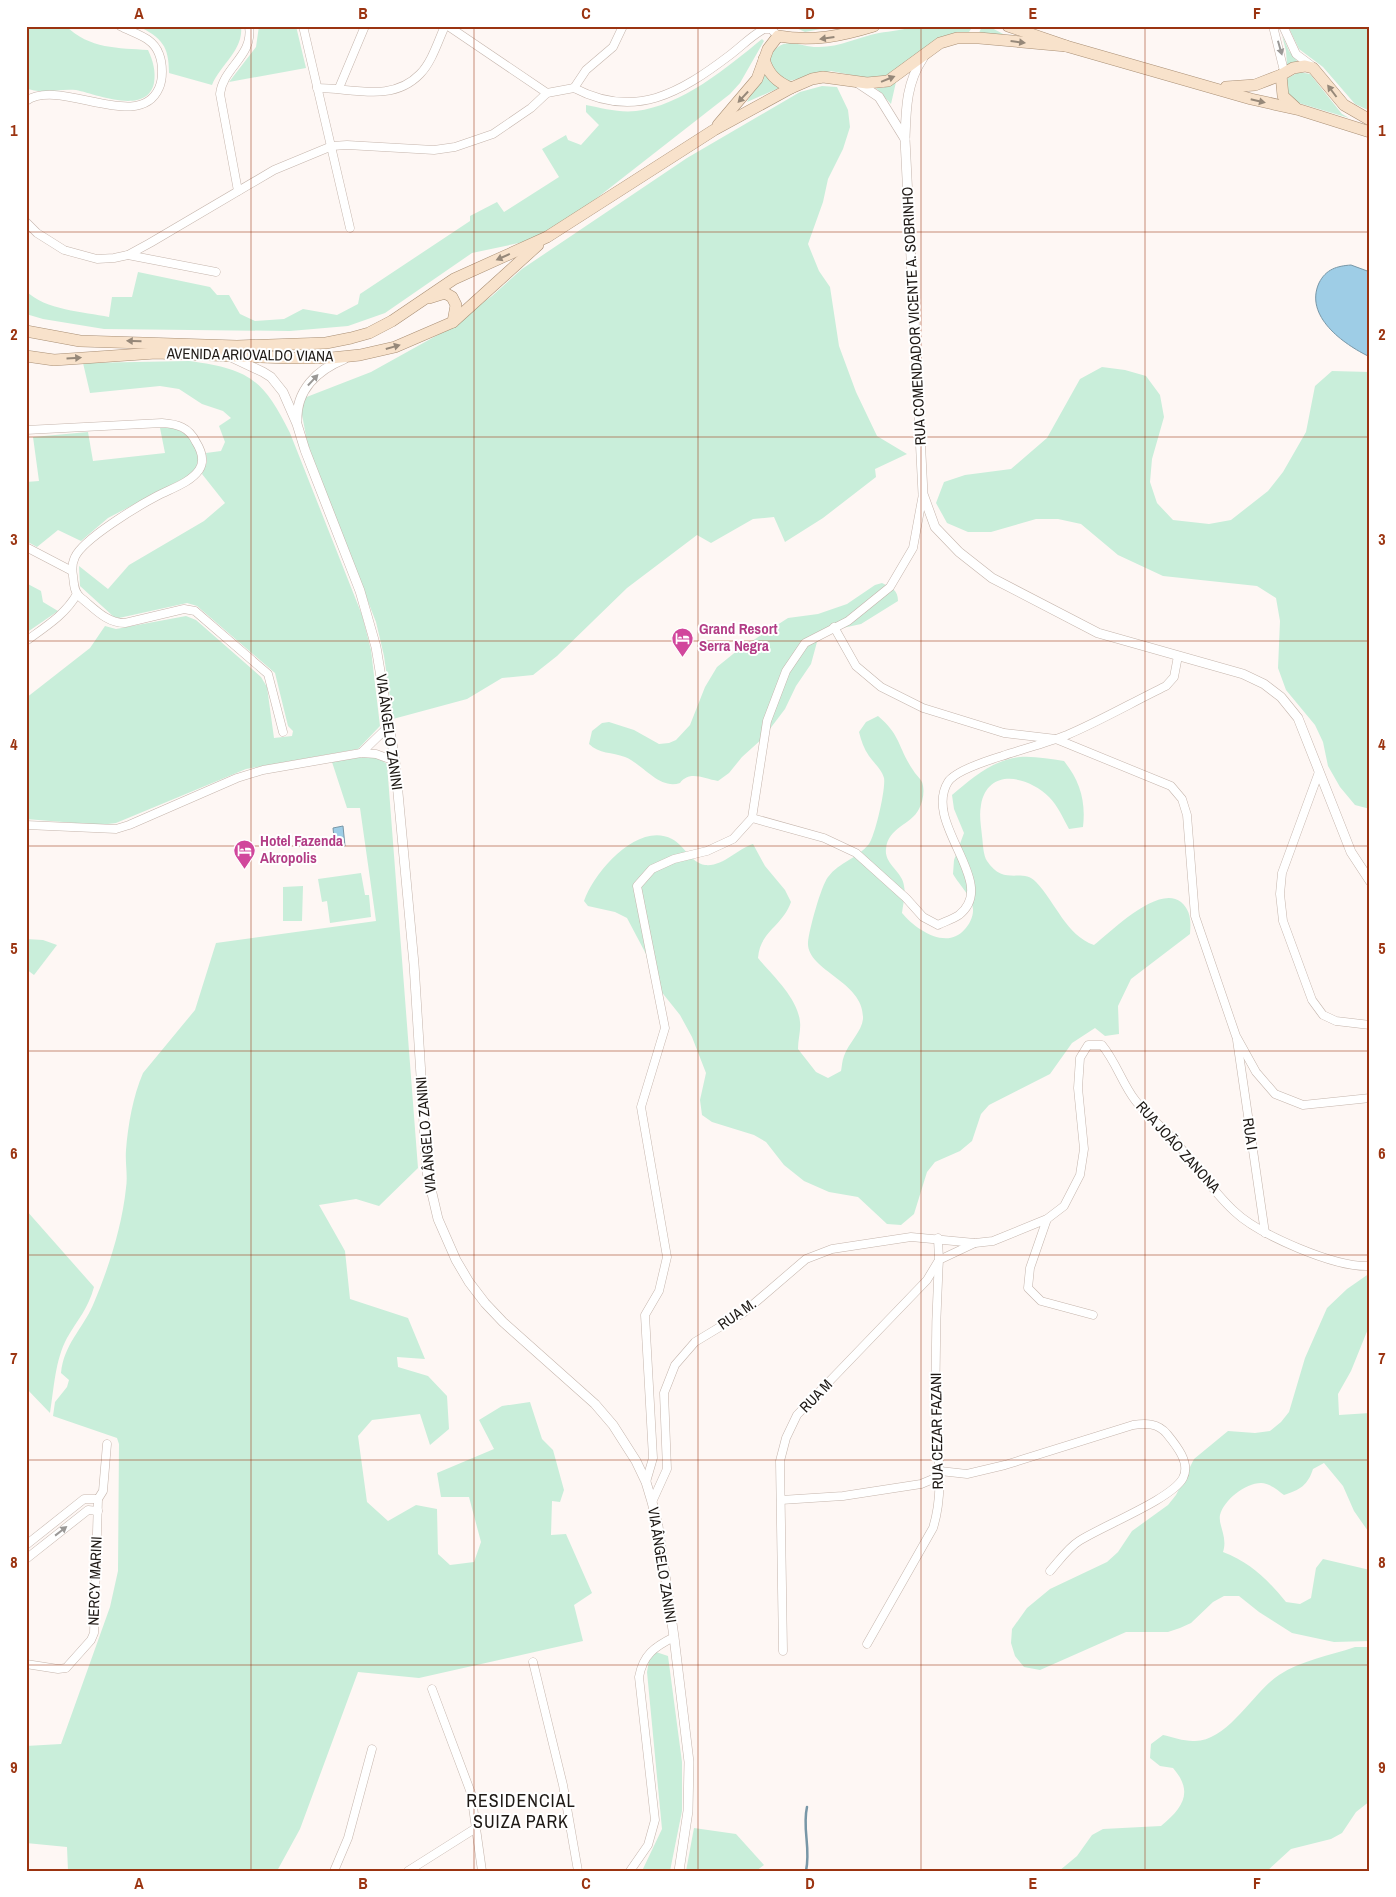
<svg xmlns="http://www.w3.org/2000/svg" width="1396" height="1897" font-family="'Archivo Narrow',sans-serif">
<rect width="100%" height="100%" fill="#fef7f4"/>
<!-- green -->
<g fill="#c9eeda">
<path d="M26,26H66C89,49 119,48 148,50C153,61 156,71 154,83C147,116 96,94 76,90C60,88 41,95 26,88Z"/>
<path d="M138,26H241C244,50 220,65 212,85L169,73C169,46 162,38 138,26Z"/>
<path d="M259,26H296L306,68L229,82L256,47Z"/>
<path d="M792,26H836L805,32Z"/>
<path d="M916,26H973L969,32L882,78L862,77L831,71L789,81L775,74C771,64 767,55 778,47C789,38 806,48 819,47C840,47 858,37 879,33C891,31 904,30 916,26Z"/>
<path d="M982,26H988L1007,36L979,33Z"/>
<path d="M1288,26H1370V111L1355,104L1323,67L1299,49Z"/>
<path d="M1282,35L1289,51L1298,62L1287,66L1286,51Z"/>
<path d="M762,39L764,41L740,83L730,94L547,237L472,253L385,313L348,326L290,331L104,329L43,319L26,314V291C45,310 84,312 109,317L112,297H132L138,272L210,287L217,295H229L240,314L255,321L284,319L303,309L337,315L358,304L360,294L470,221V216L497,202L504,212L559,177L542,149L566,135L568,140L581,145L599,125L586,112V105C602,108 619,113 636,111C681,106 728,67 762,39Z"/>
<path d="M763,69L781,87L747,102Z"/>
<path d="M1299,72L1310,74L1342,114L1349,118L1292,101L1288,96L1285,83L1288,78Z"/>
<path d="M896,82L891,104L876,88H883Z"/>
<path d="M822,86L837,87L848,110L850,127L843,149L828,179L823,202L808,244L819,271L830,287L839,346L856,392L877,436L907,454L875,469L876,477L823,518L785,542L774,517L753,519L711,543L697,535L627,588L557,656L533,675L502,678L467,699L393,719L384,656L376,622L308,447L301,409L304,398L371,372L443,332L492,296L522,269L687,158L800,92Z"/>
<path d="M189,361C249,369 263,379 290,433L362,615L371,650L380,726L358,749L246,769L116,823L100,825L26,819V698L90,648L105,626L116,629L186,616L196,620L261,677L267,687L274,738L292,736L293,731L288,726L275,673L197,606L187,603L119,618L114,617L80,586L79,566L108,589L129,565L204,521L225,503L202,474L207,462L206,453L221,451L225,442L219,426L231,418L223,411L202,404L179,389L160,386L90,393L83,363Z"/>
<path d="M1102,367L1125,370L1146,376L1160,395L1164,417L1152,459L1150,482L1157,503L1173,520L1209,524L1231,520L1268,491L1283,472L1306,432L1315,386L1332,371L1370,372V809L1355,805L1340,787L1328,766L1323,742L1315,725L1286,690L1278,668L1280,621L1276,598L1257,586L1163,576L1118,555L1081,524L1058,519H1036L991,532H968L947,523L936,503L944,482L965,475L1011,469L1047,438L1080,379Z"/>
<path d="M171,427C191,433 209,455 192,474L108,518L81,541L58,530L37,547L26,541V482L39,481L33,437L88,432L93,461L165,453L160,428Z"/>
<path d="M26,583L41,591L43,602L58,611L26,633Z"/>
<path d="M882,583C892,588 898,590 898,601L861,624L838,629L821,636L817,642L811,664L796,686L785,709L763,738L742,757L729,773L718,781C704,779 690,770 680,783C659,790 643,764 625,757C612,752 599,754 589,744L592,731L602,723L609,722L634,730L659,744L669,743L676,740L690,725L705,687L717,667L738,650L788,618L818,614L847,604L875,585Z"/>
<path d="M878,716C901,735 898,748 913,770C915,774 920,778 922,782C925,791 923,801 919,809C911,825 888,827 886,849C884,864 903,872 904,886C906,894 903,904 902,913C915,929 947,951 965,929C969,925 973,917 973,911C974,898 959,885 953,874L954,860L964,833L954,809L952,795C971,779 994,759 1020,757C1034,756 1050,759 1064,761C1080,781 1086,801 1083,827L1069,829C1063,818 1058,806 1049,797C1028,776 988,767 981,805C979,816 981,825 982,836C983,843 983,855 987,861C1004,887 1022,867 1036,882C1056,903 1066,935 1094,945C1111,932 1158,884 1181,902C1191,911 1191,921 1190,934L1131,979L1118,1006L1119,1034L1105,1036L1095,1028L1072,1043L1050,1074L989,1105L981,1114L972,1141L960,1151L935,1162L927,1172L914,1214L901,1225L887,1224L858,1197L829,1192L804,1181L784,1165L766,1142L754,1135L712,1122L702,1115L700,1100L706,1073L692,1037L680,1015L652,980L646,954L627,918L615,912L588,906L584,901C594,872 638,821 672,839C684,845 691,863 705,865C723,867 737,849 753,844L765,866L785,890L791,902C782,927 760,931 758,958C772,975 798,998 800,1022C801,1030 798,1040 798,1049L816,1072L828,1078L841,1071C842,1066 842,1061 844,1056C848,1044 862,1031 863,1019C865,981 806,971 808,942C809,930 821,886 828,877C839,862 858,858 869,844C875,836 886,789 884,778C882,770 874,763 869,756C864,749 861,740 859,732L866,722Z"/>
<path d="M362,757H377L387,764L418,1168L379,1206L356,1199L319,1205L345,1251L350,1299L408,1318L425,1359L397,1357L398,1367L428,1376L447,1396L449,1429L430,1445L420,1414L372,1420L358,1436L367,1502L388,1521L416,1505L437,1509L438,1554L450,1565L474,1562L481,1542L469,1497H441L437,1473L494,1449L479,1420L502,1406L530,1402L542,1439L553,1450L564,1490L560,1502L552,1501L551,1535L566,1534L592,1593L574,1605L583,1641L419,1678L358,1672L300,1829L277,1871H68L67,1847L26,1843V1746L61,1744L110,1607L118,1571L119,1444L117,1438L53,1416L55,1402L67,1387L69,1380L61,1373C64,1344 82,1330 93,1305C108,1270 122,1227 126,1188C128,1176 125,1163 126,1150C128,1125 133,1096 143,1073L195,1010L216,943L376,921L360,808H347L332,762Z"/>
<path d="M361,873L365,895H369L371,917L330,923L327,901L322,902L318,879Z"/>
<path d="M303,886L302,921H283V887Z"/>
<path d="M26,939L43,940L57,945L34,975L26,969Z"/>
<path d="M26,1210L94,1287C88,1309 78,1319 67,1338C55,1360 54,1389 50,1413L26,1388Z"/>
<path d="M1370,1273V1324L1351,1371L1338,1394L1339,1415L1370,1413V1534L1354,1511L1343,1486L1324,1463L1313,1469C1308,1485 1300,1490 1284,1495C1278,1490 1269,1483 1261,1483C1245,1483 1224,1500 1220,1515C1218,1526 1228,1536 1223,1552C1250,1562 1268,1580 1286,1602L1300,1604L1311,1598L1316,1568L1323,1559L1370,1570V1641L1334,1642L1292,1633L1259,1612L1239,1596H1224L1213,1602L1191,1623L1180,1628L1168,1632H1126L1040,1670L1024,1667L1015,1656L1011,1643L1012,1629L1027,1608L1050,1589L1107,1562L1118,1552L1132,1531L1168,1505L1176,1495L1194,1459L1228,1431L1255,1433L1270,1431L1281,1422L1289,1412L1305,1358L1327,1308L1347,1289Z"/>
<path d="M1355,1647H1370V1801L1356,1812L1342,1833L1331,1839L1291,1849L1267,1871H1059L1077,1856L1092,1835L1103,1829L1161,1826C1183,1808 1194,1792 1173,1768L1160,1766L1150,1758L1151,1744L1163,1735C1172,1737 1183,1741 1193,1741C1227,1743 1252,1693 1279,1675C1302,1660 1329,1656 1355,1647Z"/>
<path d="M656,1652L668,1656L682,1762V1811L670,1871H642L662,1829L647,1672L649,1661Z"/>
<path d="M694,1828L736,1834L764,1865L756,1871H686Z"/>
</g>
<!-- water -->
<g fill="#9ecde6" stroke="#7897a7">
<path d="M1351,265L1370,272V357C1343,344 1304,316 1319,283C1326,269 1337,266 1351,265Z"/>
<path d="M343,826L345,846L335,847L333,828Z"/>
</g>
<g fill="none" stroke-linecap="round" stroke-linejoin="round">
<!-- stream -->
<path stroke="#7897a7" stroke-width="2.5" d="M806,1871C811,1847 802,1829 807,1807"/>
<defs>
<g id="minor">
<path d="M303,26L350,228"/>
<path d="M448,26L547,93"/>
<path d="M1273,26L1284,71"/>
<path d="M1283,26L1296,54L1312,66"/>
<path d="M317,88C353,88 392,103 420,74C432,62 438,41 445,26"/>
<path d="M339,88L365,26"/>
<path d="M574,88C635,120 680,93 730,55C742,46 751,36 764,29H771L778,36"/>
<path d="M574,88L586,70L613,47L623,26"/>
<path d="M26,101C60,77 139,134 159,88C163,79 163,64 159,54C153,37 135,34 120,26"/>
<path d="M238,191L220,94C223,67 254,56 249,26"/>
<path d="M26,222L37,233L64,250L97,259L114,258L128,255L150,243L274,170L332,146L347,145L434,150L455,147L493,134L531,108L547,93L574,88"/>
<path d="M128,255L216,272"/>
<path d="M26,430L162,423C177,424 189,427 196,442C201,450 205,461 199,470C190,483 170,489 157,496C138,506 83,539 75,557C72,563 72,570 73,576C74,584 74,592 80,597C94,608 106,623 125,623L184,609L195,611L268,674L283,732"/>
<path d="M26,547L72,571"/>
<path d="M834,627L856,666L881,687L923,708L1004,733L1056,739L1171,786L1182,799L1187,815L1195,916L1236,1036L1256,1072L1275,1094L1303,1105L1370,1098"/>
<path d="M26,641C45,627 65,615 77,594"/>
<path d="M361,753L389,726"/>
<path d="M1319,772L1282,873L1280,894L1283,921L1312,1000L1323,1015L1336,1021L1370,1025"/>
<path d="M752,818L824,838L856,853L906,898L923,917L938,925C944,922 953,919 959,915C1000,883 922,824 948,782C955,771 989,760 1002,756C1023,749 1046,743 1067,735C1100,721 1133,702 1166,686L1174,677L1178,656"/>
<path d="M26,825L116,829L129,825L237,778L263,770L361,753L376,754L395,761"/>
<path d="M1237,1040L1265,1233"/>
<path d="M1047,1219L1030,1268L1028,1288L1041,1301L1093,1315"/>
<path d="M646,1482L653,1458L645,1315L659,1291L667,1257L641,1107L665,1028L637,886L652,869L674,859L707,851L733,839L752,818L767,721L786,671L805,643L848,621L890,587L913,548L923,494"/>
<path d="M781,1500L843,1496L921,1484L933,1479L940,1471L967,1474L1005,1465L1133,1425C1146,1423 1158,1423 1167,1434C1176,1445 1191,1463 1183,1478C1172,1499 1102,1526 1079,1541C1068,1548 1059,1561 1050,1571"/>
<path d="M652,1502L667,1469L664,1393L675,1365L695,1342L743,1313L806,1259L832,1249L911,1237L975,1243L993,1241L1047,1219L1064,1206L1080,1175L1084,1149L1078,1088L1080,1058L1088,1045H1102C1116,1062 1122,1083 1135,1100C1146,1115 1163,1127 1175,1141C1195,1164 1212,1191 1234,1211C1259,1235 1336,1268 1370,1266"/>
<path d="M26,1545L84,1499H98"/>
<path d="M26,1559L88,1510L98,1511"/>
<path d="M867,1644L933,1528C945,1490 937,1449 936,1410C935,1360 936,1310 939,1260L975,1243"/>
<path d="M783,1651L780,1461L786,1438L797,1415L927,1280L939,1260L938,1238"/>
<path d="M533,1662L563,1785L578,1871"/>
<path d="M26,1664L58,1669L66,1668L91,1640L94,1633L98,1499L103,1491L107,1444"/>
<path d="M432,1689L471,1793L482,1871"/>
<path d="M334,1871L348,1838L372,1749"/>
<path d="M408,1871L476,1828"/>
<path d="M630,1871L648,1845L655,1820L639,1677C643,1655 654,1647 674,1637"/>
</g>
<g id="tertiary">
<path d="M923,58C906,83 906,110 905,139L923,494L935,527L959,552L992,578L1098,633L1243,674L1264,684L1281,697L1298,718L1351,852L1370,881"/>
<path d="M858,83L879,97L905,139"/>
<path d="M231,357L263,372L271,377L283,392L297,424L305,450L360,591L376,647L395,761L414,964L427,1172L438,1219L456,1260L469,1282L485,1303L503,1322L595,1404L613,1425L636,1461L646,1482L652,1502L658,1526L674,1637L689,1762L688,1811L679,1871"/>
<path d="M297,421C296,390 317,370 344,359"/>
</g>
<g id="primary">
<path d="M1008,26L1066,46L1251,99L1300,110L1370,132"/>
<path d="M764,59C768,74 777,82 791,88"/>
<path d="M1281,75L1283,96L1296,108"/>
<path d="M1226,87L1255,85L1281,75L1293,68L1305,66L1313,68L1344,105L1370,120"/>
<path d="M718,125L757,79L768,49L778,36C813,42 841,36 874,26"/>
<path d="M429,298L445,293L452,297L456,305L453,322"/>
<path d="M26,331L80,341L237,346L326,343L351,338L369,333L392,321L454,279L547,237L714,130L791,88L812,79L823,77L867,83L888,81L940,43L957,38H979L1066,46"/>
<path d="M26,356L54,360L156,353L288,358H331L360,355L395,347L453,322L538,245"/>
</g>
</defs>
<!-- minor casing -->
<use href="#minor" stroke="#c5b5ac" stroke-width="9"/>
<!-- tertiary casing -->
<use href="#tertiary" stroke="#c5b5ac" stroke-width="10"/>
<!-- primary casing -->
<use href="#primary" stroke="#a98f75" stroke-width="12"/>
<!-- minor -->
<use href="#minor" stroke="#fff" stroke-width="8"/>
<!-- tertiary -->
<use href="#tertiary" stroke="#fff" stroke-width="9"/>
<!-- primary -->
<use href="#primary" stroke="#f8e2cb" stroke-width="11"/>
</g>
<!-- one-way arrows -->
<defs><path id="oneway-solid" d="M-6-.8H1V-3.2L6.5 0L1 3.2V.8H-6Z" transform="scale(1.25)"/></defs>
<g fill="#968879">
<use href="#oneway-solid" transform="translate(827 38) rotate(172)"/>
<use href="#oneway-solid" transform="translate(1018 42) rotate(7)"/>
<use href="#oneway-solid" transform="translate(888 79) rotate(-22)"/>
<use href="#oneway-solid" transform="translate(1332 91) rotate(-127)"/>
<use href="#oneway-solid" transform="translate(743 97) rotate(133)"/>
<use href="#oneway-solid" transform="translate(1258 101) rotate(13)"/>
<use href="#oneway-solid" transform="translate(503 257) rotate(156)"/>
<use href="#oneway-solid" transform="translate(134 341) rotate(-178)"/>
<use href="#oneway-solid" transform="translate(393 347) rotate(-16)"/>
<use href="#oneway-solid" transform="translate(74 358) rotate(-4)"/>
</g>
<g fill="#9a9896">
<use href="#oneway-solid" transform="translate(1280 48) rotate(74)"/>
<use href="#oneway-solid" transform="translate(313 380) rotate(-47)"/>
<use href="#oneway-solid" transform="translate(61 1531) rotate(-38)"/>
</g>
<!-- grid -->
<path fill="none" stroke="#9b3411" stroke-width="1" stroke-opacity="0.55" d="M251,26V1871M474,26V1871M698,26V1871M921,26V1871M1145,26V1871M26,232H1370M26,437H1370M26,641H1370M26,846H1370M26,1051H1370M26,1255H1370M26,1460H1370M26,1665H1370"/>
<!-- icons -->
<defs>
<symbol id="hotel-pin" viewBox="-11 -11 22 30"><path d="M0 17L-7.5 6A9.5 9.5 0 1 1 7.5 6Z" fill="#d1479c" stroke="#fff"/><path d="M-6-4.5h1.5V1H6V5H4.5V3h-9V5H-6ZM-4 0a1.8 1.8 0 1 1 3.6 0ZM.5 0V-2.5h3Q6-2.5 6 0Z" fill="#fff"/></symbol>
</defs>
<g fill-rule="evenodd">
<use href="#hotel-pin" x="670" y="626" width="25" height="34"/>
<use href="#hotel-pin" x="232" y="838" width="25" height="34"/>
</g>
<g text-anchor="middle" stroke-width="4" stroke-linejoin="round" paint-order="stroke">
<!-- street labels -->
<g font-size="15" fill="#1e1915" stroke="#fff">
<text transform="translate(914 316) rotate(-93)" y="5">RUA COMENDADOR VICENTE A. SOBRINHO</text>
<text transform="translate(250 355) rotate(1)" y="5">AVENIDA ARIOVALDO VIANA</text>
<text transform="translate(389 732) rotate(82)" y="5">VIA ÂNGELO ZANINI</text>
<text transform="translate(1250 1134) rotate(82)" y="5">RUA I</text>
<text transform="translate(426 1135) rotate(-95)" y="5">VIA ÂNGELO ZANINI</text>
<text transform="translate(1178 1147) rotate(48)" y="5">RUA JOÃO ZANONA</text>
<text transform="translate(737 1314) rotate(-35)" y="5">RUA M.</text>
<text transform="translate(816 1396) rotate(-46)" y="5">RUA M</text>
<text transform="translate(937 1431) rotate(-91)" y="5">RUA CEZAR FAZANI</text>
<text transform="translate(662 1565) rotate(81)" y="5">VIA ÂNGELO ZANINI</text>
<text transform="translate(95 1581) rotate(-88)" y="5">NERCY MARINI</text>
</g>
<!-- hotel labels -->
<g font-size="15" font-weight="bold" fill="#b23c85" stroke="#fff" text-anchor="start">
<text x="699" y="634">Grand Resort<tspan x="699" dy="17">Serra Negra</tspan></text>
<text x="260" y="846">Hotel Fazenda<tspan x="260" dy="17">Akropolis</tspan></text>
</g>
<!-- quarter labels -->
<g font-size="18" letter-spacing="1" fill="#1e1915" stroke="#fff">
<text x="521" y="1807">RESIDENCIAL<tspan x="521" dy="21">SUIZA PARK</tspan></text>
</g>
</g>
<!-- border -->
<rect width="1396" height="1897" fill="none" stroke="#ffffff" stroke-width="55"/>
<rect x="28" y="28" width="1340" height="1842" fill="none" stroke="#9b3411" stroke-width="2"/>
<g font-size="16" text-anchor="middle" font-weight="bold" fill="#9b3411">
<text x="139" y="19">A</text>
<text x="363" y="19">B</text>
<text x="586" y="19">C</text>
<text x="810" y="19">D</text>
<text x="1033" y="19">E</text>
<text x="1257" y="19">F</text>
<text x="14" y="136">1</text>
<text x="1382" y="136">1</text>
<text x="14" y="340">2</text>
<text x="1382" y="340">2</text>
<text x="14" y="545">3</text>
<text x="1382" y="545">3</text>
<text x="14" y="750">4</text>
<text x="1382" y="750">4</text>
<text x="14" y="954">5</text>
<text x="1382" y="954">5</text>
<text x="14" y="1159">6</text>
<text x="1382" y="1159">6</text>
<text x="14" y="1364">7</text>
<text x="1382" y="1364">7</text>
<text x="14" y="1568">8</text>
<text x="1382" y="1568">8</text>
<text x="14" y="1773">9</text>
<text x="1382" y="1773">9</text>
<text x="139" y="1889">A</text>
<text x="363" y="1889">B</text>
<text x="586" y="1889">C</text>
<text x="810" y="1889">D</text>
<text x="1033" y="1889">E</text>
<text x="1257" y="1889">F</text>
</g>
</svg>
